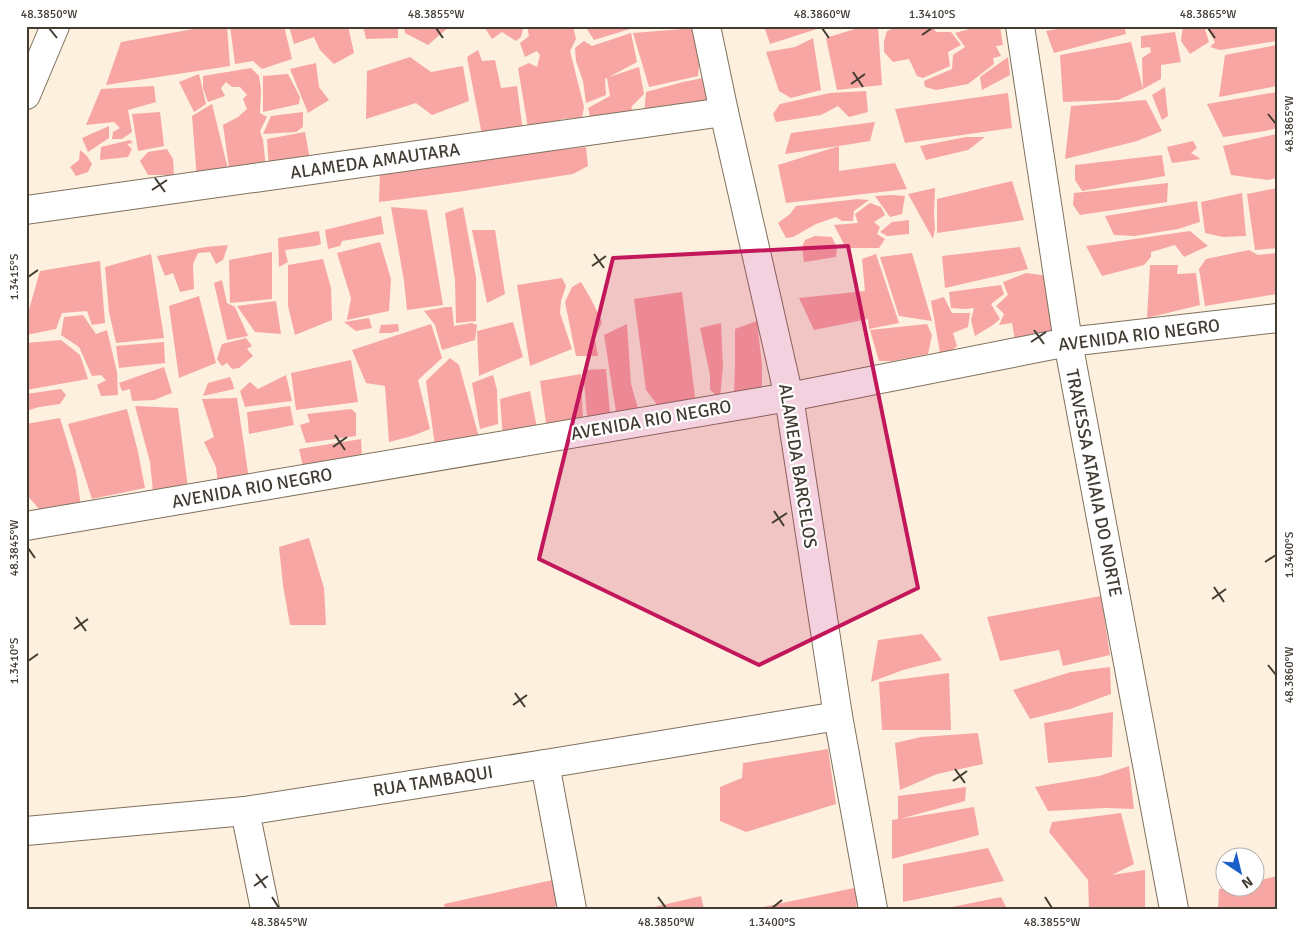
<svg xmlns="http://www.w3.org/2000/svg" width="1303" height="935" font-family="Signika,sans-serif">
<rect width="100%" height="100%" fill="#fdf0de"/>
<!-- building -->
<g fill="#f7a6a4">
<path d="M210,26H227L230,66L106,85L121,42Z"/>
<path d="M230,26H284L292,59L262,69L253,61L235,64Z"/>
<path d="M289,26H348L354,53L334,64L320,50L314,37L294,44Z"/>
<path d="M363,26H398V38L366,39Z"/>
<path d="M404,26H450L428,45L405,33Z"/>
<path d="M490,26H523V29L521,37L516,41L502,32L492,39L485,28Z"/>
<path d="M527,26H573L576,39L570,51L584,107L582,118L561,119L565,125L528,128L518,68L529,63L537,67L540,55L537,51L525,57L520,43L529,36Z"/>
<path d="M585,26H630V29L594,40Z"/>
<path d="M764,26H823V27L770,44Z"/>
<path d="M864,26H878L882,85L837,90L826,38Z"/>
<path d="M899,26H932L936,32H951L961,45L948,52L950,66L923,78L917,76L909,59L893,62L884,52V41L887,31Z"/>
<path d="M980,26H1000L1003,45L996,46L1001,56L993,58L994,64L968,84L936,90L925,87L924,81L952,69L953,55L965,47L955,33Z"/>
<path d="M1072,26H1124L1126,34L1054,53L1046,31Z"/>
<path d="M1183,26H1204L1209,42L1190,54L1181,41Z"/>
<path d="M1206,26H1277V41L1220,50L1210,47L1215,42Z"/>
<path d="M695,28L700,58L698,76L649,87L633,33Z"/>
<path d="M1175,32L1181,62L1161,65V79L1143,89L1142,58L1151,52L1150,47L1141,48V36Z"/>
<path d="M631,33L637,62L609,77L639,67L644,94L631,107L634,112L627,116L625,112L609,121H591L588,108L610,96L607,78L605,79L606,95L586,103L583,81L576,61L575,48L584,41L592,46Z"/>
<path d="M813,38L821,90L791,98L779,91L766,52L795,47Z"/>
<path d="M1131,42L1143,89L1118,100L1063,102L1060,55Z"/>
<path d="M1277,45V86L1219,97L1225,55Z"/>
<path d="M478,50L482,61L495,60L501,88L517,86L523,132L482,135L467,57Z"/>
<path d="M410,57L431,72L463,66L469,101L432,115L416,103L366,119L367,71Z"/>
<path d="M1008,57L1010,75L982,90L980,77Z"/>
<path d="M316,63L319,87L329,100L308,113L290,69Z"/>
<path d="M251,68L259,76L261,90L260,113L267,117L260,131L263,140L266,168L230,175L223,125L238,117L247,109L243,99L247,95L240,87H232L226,82L221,88L225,96L208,102L203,88V76Z"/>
<path d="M199,74L206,104L194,112L179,82Z"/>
<path d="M288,74L300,97L299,104L263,112V76Z"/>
<path d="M703,78L708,104L644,114L646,92L683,82Z"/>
<path d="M154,86L156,102L128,110L132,132L122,139H112L113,132L120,128L114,122L86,125L101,89Z"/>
<path d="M1165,87L1168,116L1162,120L1152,95Z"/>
<path d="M866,91L868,112L849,117L838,106L821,115L776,122L773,114L780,104L830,93Z"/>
<path d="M1277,92V128L1265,131L1223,137L1207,104Z"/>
<path d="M1008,93L1012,128L905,143L895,109Z"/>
<path d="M1146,100L1162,131L1137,141L1065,159L1071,106Z"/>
<path d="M212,104L229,173L197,180L192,116Z"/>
<path d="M160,112L164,146L138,151L132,114Z"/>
<path d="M303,112V127L296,132L263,134L271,116Z"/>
<path d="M875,122L870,141L839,146V171L895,163L907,189L786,203L778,165L839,146L785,154L791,133Z"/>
<path d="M109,126V138L88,152L82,138Z"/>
<path d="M305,132L311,165L269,169L267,139Z"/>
<path d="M1277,134V178L1268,180L1231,175L1223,146Z"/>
<path d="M966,137H985L968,150L926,160L920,146Z"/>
<path d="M130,140L133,143L127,144L132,149L128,157L100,160L101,147Z"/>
<path d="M1193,141L1197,148L1191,153L1201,159L1172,163L1167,147Z"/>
<path d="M586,147L588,166L573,174L457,192L379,202L380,169Z"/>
<path d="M167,149L173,159L174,175H148L140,161L148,152Z"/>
<path d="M80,150L87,156L92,164L88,172L76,176L70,167L79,160Z"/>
<path d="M1162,155L1165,176L1082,191L1075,180V165Z"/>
<path d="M1012,181L1024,220L937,233V199Z"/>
<path d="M1168,183L1167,202L1080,215L1073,205L1074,193Z"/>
<path d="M935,188L934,214L935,229L933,239L908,194Z"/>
<path d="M1277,188V248L1255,250L1247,194Z"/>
<path d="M1242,193L1246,236L1223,237L1205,233L1201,202Z"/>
<path d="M893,195L905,196L902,214L890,217L875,196Z"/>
<path d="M858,199L869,200L854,211L853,221H842L836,217L816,224L793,237L786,238L778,223L790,214L796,206Z"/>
<path d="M1197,201L1200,222L1178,229L1135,236L1114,235L1105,216Z"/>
<path d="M870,203L881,207L885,215L874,222L880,227L877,234L885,239L879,248H846L834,225L858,223L855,214Z"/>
<path d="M391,207L427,210L443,305L407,310L404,281Z"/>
<path d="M463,207L476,277V321L456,323L455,280L445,213Z"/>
<path d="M381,216L384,234L342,241L340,246L328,249L325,230Z"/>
<path d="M909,220V234L887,236L880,232L892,222Z"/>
<path d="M472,230H495L505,294L487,303Z"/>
<path d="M319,231L321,244L315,246L285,250L288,262L279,267L278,238Z"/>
<path d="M1190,231L1208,246L1184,257L1175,245L1151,252V257L1144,265L1102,276L1086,246Z"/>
<path d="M815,236L832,237L837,248L836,257L804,262L802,247L805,240Z"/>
<path d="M380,242L391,279L389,311L347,320L351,298L337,253Z"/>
<path d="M228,245L223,260L216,264L210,252L198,253L193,264L194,289L180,292L173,273L165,276L157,256L206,247Z"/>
<path d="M1020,247L1028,269L945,288L942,256Z"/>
<path d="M1249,250L1258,255L1277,253V294L1205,306L1199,269L1206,259Z"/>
<path d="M272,252V299L230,303L229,260Z"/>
<path d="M912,253L932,321L899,316L880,257Z"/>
<path d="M151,254L164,338L116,343L109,312L105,267Z"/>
<path d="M876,254L899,323L869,329L868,319L814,330L799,298L865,291L862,259Z"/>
<path d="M323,259L331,288L332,320L295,335L288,306V265Z"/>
<path d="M100,261L105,323L92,325L87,311L62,313L56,329L26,335V320L40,271Z"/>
<path d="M1150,265H1178L1177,274L1196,273L1200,305L1147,318Z"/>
<path d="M1026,273L1048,276L1058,332L1016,346L1012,323L999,325L1004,314L996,306L1008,295L1003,282Z"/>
<path d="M562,278L566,286L561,301L560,313L572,349L530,366L517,285Z"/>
<path d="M222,280L227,303L235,307L248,336L227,340L214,283Z"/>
<path d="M581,282L591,299L602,322L595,339L598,356H576L565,302L572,287Z"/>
<path d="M1001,285L1004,294L991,304L1000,319L993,325L975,336L971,320L974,308L965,309L951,308L949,292Z"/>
<path d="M682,292L695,397V413L661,410L646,390L634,299Z"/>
<path d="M199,296L216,363L179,378L169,306Z"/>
<path d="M944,297L952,313H970L968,327L953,333L957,346L951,351L940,353L931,301Z"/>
<path d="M276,301L281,334L255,332L237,306Z"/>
<path d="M446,307H452L454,326L472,323L477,325L475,340L442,350L435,325L424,311Z"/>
<path d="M83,315L96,334L107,330L117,372L118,395L101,396L97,385L106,380L101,375L92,376L79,347L61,335L64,317Z"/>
<path d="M369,318L372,328L356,331L344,322Z"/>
<path d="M757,321L762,365V392L734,394L735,364V329Z"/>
<path d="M513,322L523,357L479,376L477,331Z"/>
<path d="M721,323L723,367L720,398L710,390V375L700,328Z"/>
<path d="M398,324L399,331L390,333H379L381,325Z"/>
<path d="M431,324L442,358L418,380L430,429L412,436L389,442L385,386L366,383L352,350Z"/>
<path d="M627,324L631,384L641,419L618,425L604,335Z"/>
<path d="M927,324L932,335L928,354L893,361H879L870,330Z"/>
<path d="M246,338L252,346L247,349L253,356L239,368L232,369L227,363L222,366L217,359L222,344Z"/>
<path d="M61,340L80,355L88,379L26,390V343Z"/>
<path d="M164,342L165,363L119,368L116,346Z"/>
<path d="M450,358L459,365L479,437L435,446L426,381Z"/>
<path d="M351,360L358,402L296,410L291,373Z"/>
<path d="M164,367L172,393L154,400L132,401L130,389L122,391L119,383Z"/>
<path d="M606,369L610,413L587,416L583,370Z"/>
<path d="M581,374L583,419L547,430L540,381Z"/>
<path d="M286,375L292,401L245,407L240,391L250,382L258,389Z"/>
<path d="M493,375L497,390L498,424L480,429L472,383Z"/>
<path d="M230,377L233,384L234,389L203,396L208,383Z"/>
<path d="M61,389L66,395L60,404L39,407L26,411V394Z"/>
<path d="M530,391L537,428L503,439L500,399Z"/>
<path d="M237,398L250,486L218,485L216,467L204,442L214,437L202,399Z"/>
<path d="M135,406L178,408L188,489L153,492L150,462Z"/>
<path d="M290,406L294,425L249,434L247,412Z"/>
<path d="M127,409L138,452L145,488L92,499L68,424Z"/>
<path d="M351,409L356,413V436L306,443L300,425L310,422L307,414Z"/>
<path d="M60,418L76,471L81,507L40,510L26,494V424Z"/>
<path d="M361,439L362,456L305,476L299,449Z"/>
<path d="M309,538L324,588L326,625H290L283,585L279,547Z"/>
<path d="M1101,596L1110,655L1063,666L1059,650L1000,661L987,617Z"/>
<path d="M922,634L942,660L903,670L871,682L878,640Z"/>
<path d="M1110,667L1111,694L1070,709L1030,719L1013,690L1071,672Z"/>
<path d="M949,673L951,730H882L879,682Z"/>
<path d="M1113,712L1112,757L1048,763L1044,723Z"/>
<path d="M978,733L983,764L937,774L900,790L895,743L921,737Z"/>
<path d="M828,749L836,804L746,832L720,821V787L742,778L743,763Z"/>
<path d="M1129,766L1134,809L1106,808L1048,811L1035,787L1099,776Z"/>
<path d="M966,787L965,801L900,819L974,807L979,835L892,859V820L898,819V796Z"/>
<path d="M1121,813L1134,864L1112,875L1145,870V909H1089L1088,880L1049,832L1052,822Z"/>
<path d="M988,848L1004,881L903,902V864Z"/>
<path d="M1277,876V909H1218L1219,889L1225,888H1256V881Z"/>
<path d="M557,879V904L553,909H445L444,904Z"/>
<path d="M859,887L856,909H758V908Z"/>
<path d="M701,896L704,909H650V908Z"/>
<path d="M1001,897L1007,909H947V908Z"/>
</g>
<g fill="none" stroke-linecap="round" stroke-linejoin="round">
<defs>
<g id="street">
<path d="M706,26L724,112L789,397L838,716L873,909"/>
<path d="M1020,26L1068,342L1174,909"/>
<path d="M26,95L55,26"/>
<path d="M26,210L724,112"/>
<path d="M26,526L789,397L1068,342L1277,318"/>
<path d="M545,764L572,909"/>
<path d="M245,811L265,909"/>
<path d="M26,831L245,811L545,764L838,716"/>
</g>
</defs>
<!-- street casing -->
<use href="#street" stroke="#7f715d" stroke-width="30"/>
<!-- street -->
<use href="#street" stroke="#fff" stroke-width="28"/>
</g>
<!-- marked area -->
<path fill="#c2185b" fill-opacity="0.2" stroke="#c2185b" stroke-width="4" stroke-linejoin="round" d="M848,246L918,588L759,665L539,559L613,258Z"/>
<!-- ticks -->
<path fill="none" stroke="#413b32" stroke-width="2" d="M49,28L57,38M436,28L443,38M822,28L829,38M1208,28L1215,38M922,35L932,28M853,72L863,87M851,84L865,74M1268,114L1276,124M155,178L165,192M152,190L167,180M594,254L604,268M592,266L606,256M28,277L38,270M1034,330L1044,344M1031,342L1046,332M335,435L345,450M333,447L347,437M774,511L784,526M772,523L787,513M28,548L35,558M1265,562L1276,555M1214,587L1224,602M1212,599L1226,589M76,617L86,631M74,629L88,619M28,661L38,654M1268,665L1276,675M515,693L525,707M513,705L527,695M955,769L965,783M953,781L967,771M256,874L266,888M254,886L268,876M272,897L279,908M658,897L666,908M1045,897L1052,908M772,908L782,900"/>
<g text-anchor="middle" stroke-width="4.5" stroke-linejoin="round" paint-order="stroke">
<!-- street labels -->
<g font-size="18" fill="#413b32" stroke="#fff">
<text transform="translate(375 161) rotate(-8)" y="6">ALAMEDA AMAUTARA</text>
<text transform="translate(1139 335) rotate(-7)" y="6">AVENIDA RIO NEGRO</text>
<text transform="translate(651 420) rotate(-10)" y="6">AVENIDA RIO NEGRO</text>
<text transform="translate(798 466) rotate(81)" y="6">ALAMEDA BARCELOS</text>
<text transform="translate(1094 483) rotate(79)" y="6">TRAVESSA ATAIAIA DO NORTE</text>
<text transform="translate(252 488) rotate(-10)" y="6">AVENIDA RIO NEGRO</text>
<text transform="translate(433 781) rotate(-9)" y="6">RUA TAMBAQUI</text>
</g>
</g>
<!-- border -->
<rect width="1303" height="935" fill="none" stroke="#ffffff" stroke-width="55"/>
<!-- north arrow -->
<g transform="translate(1240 872) rotate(145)"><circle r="24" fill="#ffffff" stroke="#b3b1ad"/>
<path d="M0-4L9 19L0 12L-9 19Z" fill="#1a5ec9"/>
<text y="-8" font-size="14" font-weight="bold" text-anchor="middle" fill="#413b32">N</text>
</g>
<rect x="28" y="28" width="1248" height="880" fill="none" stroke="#413b32" stroke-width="2"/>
<g font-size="12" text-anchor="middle" fill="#413b32">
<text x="49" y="18">48.3850°W</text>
<text x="436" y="18">48.3855°W</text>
<text x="822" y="18">48.3860°W</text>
<text x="932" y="18">1.3410°S</text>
<text x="1208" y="18">48.3865°W</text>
<text transform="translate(1289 124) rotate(-90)" y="4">48.3865°W</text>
<text transform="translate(14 277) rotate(-90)" y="4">1.3415°S</text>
<text transform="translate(14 548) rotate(-90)" y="4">48.3845°W</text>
<text transform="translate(1289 555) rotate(-90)" y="4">1.3400°S</text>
<text transform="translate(14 661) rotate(-90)" y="4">1.3410°S</text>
<text transform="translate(1289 675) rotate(-90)" y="4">48.3860°W</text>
<text x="279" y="926">48.3845°W</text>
<text x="666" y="926">48.3850°W</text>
<text x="772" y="926">1.3400°S</text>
<text x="1052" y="926">48.3855°W</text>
</g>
</svg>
